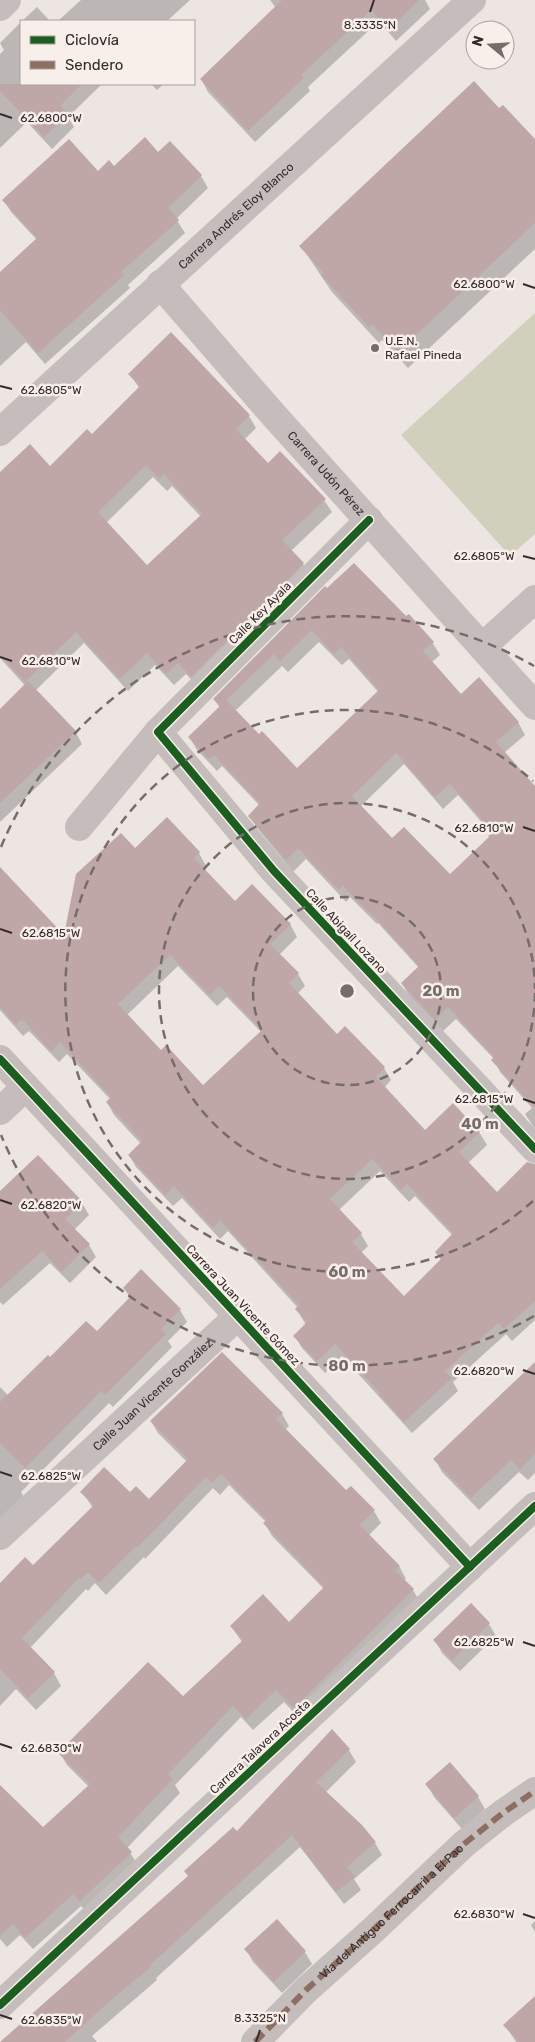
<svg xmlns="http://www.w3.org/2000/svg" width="535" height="2042" font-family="Rubik,sans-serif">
<rect width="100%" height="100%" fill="#ece5e2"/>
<!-- green -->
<path fill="#d1d0bd" d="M535,313V534L510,556L401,435Z"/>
<!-- shadow -->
<g fill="#0003" fill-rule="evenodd">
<path d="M81,0H190L167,21H58Z"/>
<path d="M270,0H425L430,9L396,41L379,21L308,87L310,91L255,142L208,92L201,79L276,8Z"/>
<path d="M37,7L50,21H22Z"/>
<path d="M21,22V84H102L68,117L74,127L52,149L27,122L0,148V54L4,50L0,43Z"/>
<path d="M151,84H164L157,90Z"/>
<path d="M535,141V249L408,368L382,340L379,343L332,292L301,246Z"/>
<path d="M158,154L201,176L208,188L176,219L185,233L128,285L130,288L45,364L26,342L0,366V273L37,240L11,212L4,200Z"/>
<path d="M130,374L249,416L256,428L244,440L268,465L324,500L332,512L291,551L303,564L310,576L199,688L186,674L174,685L155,665L128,691L84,643L35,691L75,731L82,744L0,822V720L30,691L0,658V474L50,468L92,435L139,388ZM153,477L167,491L172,486L201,517L147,567L106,523Z"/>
<path d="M325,588L432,642L440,655L432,662L461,695L518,722L525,735L504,753L535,788V1129L525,1114L532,1108L500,1072L494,1059L456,1019L443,1031L409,996L402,983L419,968L378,923L377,924L350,897L346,902L306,859L293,872L257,828L250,816L260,806L222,766L217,771L197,750L190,738L220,708L214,699ZM319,642L342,665L349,659L379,693L297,770L259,736L235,711L282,666L288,672ZM404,764L443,809L458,795L492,834L490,838L450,876L392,840L360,807Z"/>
<path d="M135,849L199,853L206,866L203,869L234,903L290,924L297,937L279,955L298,974L305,986L297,994L337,1035L345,1028L384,1068L391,1080L384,1088L425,1132H479L487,1145L468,1163L497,1193L535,1180V1320L512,1341L506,1334L453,1382L458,1391L412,1433L342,1356L325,1373L302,1348L295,1336L306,1325L297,1310L298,1308L228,1231L220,1239L182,1198L173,1206L136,1167L129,1155L141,1144L114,1115L107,1102L110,1099L67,1054L59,1062L29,1031L23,1036L0,1010V869L64,938ZM178,966L217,1006L227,997L261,1032L203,1087L161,1052L127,1015ZM380,1171L409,1202L415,1196L453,1236L436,1252L441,1260L404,1297L361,1253L368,1246L361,1234L339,1210Z"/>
<path d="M0,1192L82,1203L89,1215L74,1230L89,1245L96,1257L70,1283L50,1263L3,1305L0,1302Z"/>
<path d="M124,1288L180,1310L187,1322L168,1341L172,1347L113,1407L109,1403L21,1492L28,1504L0,1530V1387L9,1396L50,1359L97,1333L130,1298Z"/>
<path d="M535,1364V1473L528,1480L519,1472L479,1510L442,1472L435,1459Z"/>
<path d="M282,1414L289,1426L285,1430L346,1492L374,1511L381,1523L368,1536L399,1566L406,1579L404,1580L413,1590L420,1602L301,1720L284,1702L253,1730L241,1717L175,1785L180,1793L127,1848L138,1865L87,1913L81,1906L33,1949L20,1935L7,1947L0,1939V1786L43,1829L89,1787L67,1765L60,1753L183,1698L242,1642L231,1626L289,1623L324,1589L272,1536L265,1524L266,1522L229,1485L220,1495L213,1488L145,1559L144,1557L106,1595L95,1583L88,1591L86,1589L30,1648L54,1673L61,1686L36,1710L16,1689L0,1706V1585L33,1567L93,1508L82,1492L130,1493L149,1501L187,1462L158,1433L151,1421Z"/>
<path d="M489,1624L496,1636L460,1671L442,1653L435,1640Z"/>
<path d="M349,1750L356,1762L325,1793L361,1826L375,1843L382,1855L354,1879L361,1890L344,1904L300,1847L156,1978L157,1980L92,2036L97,2042H4L237,1833Z"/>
<path d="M427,1784L478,1797L485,1809L462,1829L434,1797Z"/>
<path d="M277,1921L305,1952L312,1964L282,1993L253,1962L246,1949Z"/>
<path d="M535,1921V1932L531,1925Z"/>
<path d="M535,1998V2042H516L505,2025Z"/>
</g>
<!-- building -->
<g fill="#bea7a6" fill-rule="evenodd">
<path d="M282,0H419L389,29L371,10L301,75L304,78L248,131L200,79Z"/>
<path d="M474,81L499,108L503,105L535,139V223L398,352L372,324L369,327L321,275L324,273L299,246Z"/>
<path d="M0,84H82L60,106L68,114L44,137L0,91Z"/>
<path d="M145,137L158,152L170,141L202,175L168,208L179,220L121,272L124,275L38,353L0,310V272L37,238L2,200L69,139L98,171L109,160L114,166Z"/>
<path d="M171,332L250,415L236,429L268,463L280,451L326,499L282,540L304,563L191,677L178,663L166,674L147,653L120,679L76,632L25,682L0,655V472L30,444L50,466L87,429L92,434L140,386L128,374ZM146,465L160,479L164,474L202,514L147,565L98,512Z"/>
<path d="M354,563L406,616L409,614L434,642L423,651L461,694L479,677L519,722L496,742L535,786V1108L491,1060L494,1057L448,1007L435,1020L401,983L419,966L370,912L369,913L343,886L339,890L298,848L286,860L248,816L260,803L214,755L209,759L188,737L220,706L213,699L325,586L327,588ZM312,630L334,654L341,647L379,690L297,768L262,731L259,734L226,700L274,654L280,661ZM396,753L435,797L450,784L493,832L488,836L489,837L450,874L404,827L392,838L352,796Z"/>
<path d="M28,681L76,731L0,803V709Z"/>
<path d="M167,817L200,852L194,858L235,901L252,884L291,924L270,944L299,973L289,983L337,1034L345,1026L385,1067L376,1077L425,1130L453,1103L480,1132L459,1152L497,1192L527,1162L535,1164V1301L504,1329L498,1323L445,1371L452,1378L404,1422L379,1394L380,1393L335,1344L317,1361L293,1336L307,1322L295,1309L299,1305L220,1220L213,1228L174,1186L165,1195L128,1155L142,1141L106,1102L111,1097L60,1042L51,1051L22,1019L16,1025L0,1007V867L64,935L76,874L121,833L135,848ZM170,955L210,995L219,986L262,1030L203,1085L166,1045L161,1050L118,1004ZM372,1159L401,1190L407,1184L453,1233L435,1252L441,1259L404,1296L352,1242L362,1233L330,1199Z"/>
<path d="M38,1155L83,1202L65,1219L90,1244L62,1272L42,1251L0,1289V1191Z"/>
<path d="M141,1269L181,1309L161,1329L166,1334L105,1395L101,1391L25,1468L0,1443V1402L48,1355L50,1357L86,1321L97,1331L131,1296L123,1288Z"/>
<path d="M222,1352L283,1413L276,1419L346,1490L351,1486L375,1510L360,1525L400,1566L395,1570L414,1589L294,1708L276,1690L246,1719L233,1706L168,1774L173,1779L118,1837L132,1852L80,1901L73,1894L25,1938L13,1924L0,1935V1785L43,1827L90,1784L58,1753L148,1662L183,1696L243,1640L230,1626L263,1594L289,1622L324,1587L263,1523L267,1520L221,1474L212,1483L206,1477L138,1547L136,1546L99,1583L88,1572L80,1580L79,1578L22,1638L55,1672L28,1698L0,1669V1583L25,1557L33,1565L94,1505L80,1492L104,1467L130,1492L136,1486L149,1499L188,1459L150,1421Z"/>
<path d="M535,1362V1454L520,1469L511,1460L471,1498L433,1459Z"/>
<path d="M471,1603L490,1623L452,1660L433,1640Z"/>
<path d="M332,1729L350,1749L316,1782L362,1825L376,1842L347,1867L355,1877L336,1892L292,1835L149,1966L151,1967L111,2000L65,2042H0L188,1876L184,1871L233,1827L237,1831Z"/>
<path d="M450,1762L479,1796L454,1818L425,1784Z"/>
<path d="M277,1919L306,1951L274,1982L244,1949Z"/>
<path d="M535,1996V2042H519L503,2025Z"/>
</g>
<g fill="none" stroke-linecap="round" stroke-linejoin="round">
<!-- minor -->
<g stroke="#c5bdbb" stroke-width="28">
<path d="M0,7L7,0"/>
<path id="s1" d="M160,284L270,411L535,706"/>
<path id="s2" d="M0,432L472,0"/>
<path d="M369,520L158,732L274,871L535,1149"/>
<path d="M482,647L535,599"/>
<path d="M79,827L158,732"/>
<path d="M0,1059L470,1567"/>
<path d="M0,1111L26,1087"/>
<path id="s3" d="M0,1536L238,1316"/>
<path d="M0,2005L535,1506"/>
<path id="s4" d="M255,2042L306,1990L372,1931L464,1844L503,1813L535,1791"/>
</g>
<!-- quiet -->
<path stroke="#8d6e63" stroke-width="6" stroke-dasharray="12 6" stroke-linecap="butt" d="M255,2042L306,1990L372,1931L464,1844L503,1813L535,1791"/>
<defs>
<g id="cycleway">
<path d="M369,520L158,732L274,871L535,1149"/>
<path d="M0,1059L470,1567"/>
<path d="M0,2005L535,1506"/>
</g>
</defs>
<!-- cycleway casing -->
<use href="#cycleway" stroke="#f8efea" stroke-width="11"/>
<!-- cycleway -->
<use href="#cycleway" stroke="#1b5e20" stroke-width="8"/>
</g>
<!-- ticks -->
<path fill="none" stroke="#362b2a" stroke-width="2" d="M370,12L374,0M0,114L12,118M523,284L535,288M0,386L12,389M523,556L535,559M0,657L12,661M523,827L535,831M0,929L12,933M523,1099L535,1103M0,1200L12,1204M523,1370L535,1374M0,1472L12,1476M523,1642L535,1646M0,1744L12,1748M523,1914L535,1918M0,2015L12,2019M256,2042L260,2030"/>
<!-- distance rings -->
<g fill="none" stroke="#766c6a" stroke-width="2.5" stroke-dasharray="9 6">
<circle cx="347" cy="991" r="94"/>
<path d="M535 993A188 188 0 1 1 535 989"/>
<path d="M533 1201A281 281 0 1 1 533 781"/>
<path d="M534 1316A375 375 0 0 1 1 1135M1 847A375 375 0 0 1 534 666"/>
</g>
<!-- markers -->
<circle fill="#766c6a" stroke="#f8efea" stroke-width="2" cx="375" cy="348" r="5"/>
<g text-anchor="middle" stroke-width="5" stroke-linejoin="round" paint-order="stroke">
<!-- street labels -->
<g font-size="12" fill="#362b2a" stroke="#f8efea">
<text dy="4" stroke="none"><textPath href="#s2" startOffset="320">Carrera Andrés Eloy Blanco</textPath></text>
<text dy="4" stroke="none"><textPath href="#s1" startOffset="252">Carrera Udón Pérez</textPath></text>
<text transform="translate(260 613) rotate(-45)" y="4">Calle Key Ayala</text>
<text transform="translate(346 931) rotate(47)" y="4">Calle Abigaíl Lozano</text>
<text transform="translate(243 1305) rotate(47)" y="4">Carrera Juan Vicente Gómez</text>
<text dy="4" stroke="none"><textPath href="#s3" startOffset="208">Calle Juan Vicente González</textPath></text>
<text transform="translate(260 1747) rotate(-43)" y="4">Carrera Talavera Acosta</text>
<text dy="4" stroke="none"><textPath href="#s4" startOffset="189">Vía del Antiguo Ferrocarril a El Pao</textPath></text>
</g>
<!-- poi labels -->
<g font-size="12" fill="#362b2a" stroke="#f8efea" text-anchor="start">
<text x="385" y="345">U.E.N.<tspan x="385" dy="14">Rafael Pineda</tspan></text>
</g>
</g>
<g font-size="12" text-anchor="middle" fill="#362b2a" stroke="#f8efea" stroke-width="5" stroke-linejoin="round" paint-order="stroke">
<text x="370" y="29">8.3335°N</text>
<text x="51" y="122">62.6800°W</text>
<text x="484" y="288">62.6800°W</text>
<text x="51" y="394">62.6805°W</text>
<text x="484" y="560">62.6805°W</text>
<text x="51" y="665">62.6810°W</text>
<text x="484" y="832">62.6810°W</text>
<text x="51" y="937">62.6815°W</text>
<text x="484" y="1103">62.6815°W</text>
<text x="51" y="1209">62.6820°W</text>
<text x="484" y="1375">62.6820°W</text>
<text x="51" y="1480">62.6825°W</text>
<text x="484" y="1646">62.6825°W</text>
<text x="51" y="1752">62.6830°W</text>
<text x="484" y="1918">62.6830°W</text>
<text x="260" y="2022">8.3325°N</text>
<text x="51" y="2024">62.6835°W</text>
</g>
<circle cx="347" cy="991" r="8" fill="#766c6a" stroke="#f8efea" stroke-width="2.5"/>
<g font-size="15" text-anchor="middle" font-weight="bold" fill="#766c6a" stroke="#f8efea" stroke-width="5" stroke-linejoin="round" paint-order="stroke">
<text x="441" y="996">20 m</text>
<text x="480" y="1129">40 m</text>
<text x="347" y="1277">60 m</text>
<text x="347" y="1371">80 m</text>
</g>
<!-- legend -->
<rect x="20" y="20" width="175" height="65" fill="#f8efea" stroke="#aaa19d"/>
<rect x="30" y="36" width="25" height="8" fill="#1b5e20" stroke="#aaa19d"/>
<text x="65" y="45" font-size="15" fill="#362b2a">Ciclovía</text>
<rect x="30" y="61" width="25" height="8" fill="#8d6e63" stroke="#aaa19d"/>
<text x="65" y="70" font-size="15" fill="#362b2a">Sendero</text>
<!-- north arrow -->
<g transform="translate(490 45) rotate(288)"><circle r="24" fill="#f8efea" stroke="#aaa19d"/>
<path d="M0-4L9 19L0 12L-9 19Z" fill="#766c6a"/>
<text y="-8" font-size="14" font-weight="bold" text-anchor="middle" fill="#362b2a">N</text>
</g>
</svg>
